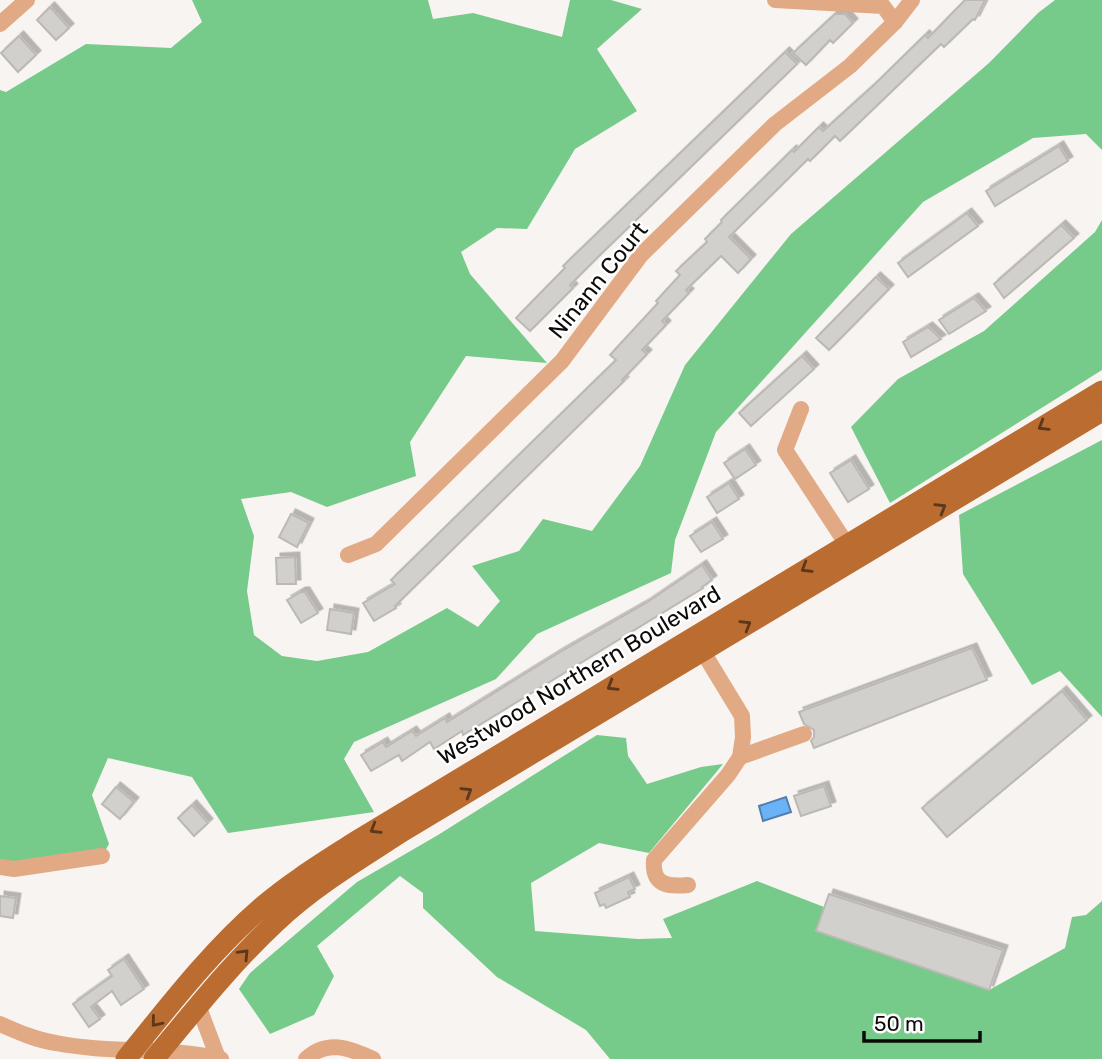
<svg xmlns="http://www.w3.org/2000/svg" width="1102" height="1059" font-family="Rubik,sans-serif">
<defs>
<filter id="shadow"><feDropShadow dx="4.5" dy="-4.5" stdDeviation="0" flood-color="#0004"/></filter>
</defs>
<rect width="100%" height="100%" fill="#f8f4f1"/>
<!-- forest -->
<g fill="#76ca8a">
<path d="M192,0H428L433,19L473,13L562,37L570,0H611L642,9L597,49L637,111L575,149L527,229L497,228L461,252L470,274L547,363L466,356L410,442L416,476L327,507L291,492L241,499L254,536L247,591L254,635L282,656L317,661L368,652L447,608L478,627L500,601L472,566L519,551L543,519L592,531L640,466L685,365L791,234L989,63L1038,13L1055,0H1102V150L1086,134L1033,138L923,202L716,432L675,540L671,573L537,634L496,679L354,742L344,759L374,812L228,833L192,777L108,758L92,795L109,844L102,856L0,867V90L6,92L86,44L171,48L202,22Z"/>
<path d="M1102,220V370L890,503L851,427L898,379L984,331L1095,232Z"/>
<path d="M1102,440V717L1060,671L1032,685L963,574L959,515Z"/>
<path d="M597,735L626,738L628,756L647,784L701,767L723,764L649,853L599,843L531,883L535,931L638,939L672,938L663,919L757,881L824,907L816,931L989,990L1065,948L1072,917L1086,915L1102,901V1059H610L586,1030L497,977L423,908V893L400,876L317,946L334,976L314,1015L270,1034L239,989L250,973L357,882L438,835Z"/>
</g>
<!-- water -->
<path fill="#6cb2f7" stroke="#4f80b0" stroke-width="2" d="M786,797L791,812L763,821L759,806Z"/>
<!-- building -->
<g fill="#d2d0cc" stroke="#bcb9b5" stroke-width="2" filter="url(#shadow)">
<path d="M965,0H985L975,20L973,19L944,47L941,44L840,141L835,136L810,161L808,159L729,237L751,259L738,273L721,256L686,290L689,293L662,321L666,325L642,350L647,354L622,380L624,381L395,606L396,608L374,621L363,603L395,584L391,580L616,360L610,355L658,303L656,301L680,275L676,271L707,242L705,239L722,222L721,220L792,150L794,152L819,127L823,131L875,84L925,35L928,38Z"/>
<path d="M50,7L69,28L56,40L37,20Z"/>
<path d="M835,14H845L853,23L833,43L830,40L806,65L793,53Z"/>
<path d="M19,36L36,55L18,72L1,53Z"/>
<path d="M785,52L797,64L599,256L570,285L573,288L530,331L516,318L565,268L563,266Z"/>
<path d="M1059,146L1068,161L995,206L986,191Z"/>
<path d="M967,213L978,226L908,277L898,263Z"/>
<path d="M1061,225L1074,238L1004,298L994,284Z"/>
<path d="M876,277L889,289L829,350L816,338Z"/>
<path d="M974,298L986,311L949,334L939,320Z"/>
<path d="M928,327L941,339L911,357L903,342Z"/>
<path d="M802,356L814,369L751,426L739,413Z"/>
<path d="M745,449L756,465L735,479L724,463Z"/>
<path d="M851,460L869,489L848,502L830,473Z"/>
<path d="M729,483L739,499L717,513L707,497Z"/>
<path d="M291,514L309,523L297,547L279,537Z"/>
<path d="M712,522L723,539L701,552L690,536Z"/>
<path d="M295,557L296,584H277L276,558Z"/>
<path d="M702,565L712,580L702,587L703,588L463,735L462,731L434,749L430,742L402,761L399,755L371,771L361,755L383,742L386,747L412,731L416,736L445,718L447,722L560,652L646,603Z"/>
<path d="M301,592H305L318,613L301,623L287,600Z"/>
<path d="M330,609L354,613L351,634L327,630Z"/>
<path d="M972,648L987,680L814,748L811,741L814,737V730L804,724L799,712Z"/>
<path d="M1062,691L1087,720L947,837L922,808Z"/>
<path d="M824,786L831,806L801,816L794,796Z"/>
<path d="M116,787L134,802L120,819L102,804Z"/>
<path d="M192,805L208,823L194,836L178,818Z"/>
<path d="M629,877L635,889L628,892L630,897L606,908L604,904L600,906L595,893Z"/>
<path d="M829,894L1003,950L989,990L816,931Z"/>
<path d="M0,896L16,898L13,918L0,916Z"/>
<path d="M124,959L144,989L121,1005L112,991L91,1007L100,1019L89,1027L73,1004L112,976L108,970Z"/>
</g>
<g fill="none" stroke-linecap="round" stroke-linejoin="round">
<!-- minor -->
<g stroke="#e1aa85" stroke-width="16">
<path d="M775,0L883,6L895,22"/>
<path d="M0,24L27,0"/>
<path d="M801,409L785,450L853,554"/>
<path d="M348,555L376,544L562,361L641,255L775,124L850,66L895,22L912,0"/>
<path d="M740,757L804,734"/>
<path d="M0,867L14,869L102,856"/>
<path d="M688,885C667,887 652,885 654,860L728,775L740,757L743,737L742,716L697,642"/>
<path d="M198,1005L218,1058"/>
<path d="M0,1024C18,1032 36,1040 56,1043C111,1054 166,1046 221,1059"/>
<path d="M306,1059C327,1039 350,1048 373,1059"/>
</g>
<!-- major -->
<g stroke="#bb6c30" stroke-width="21">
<path d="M126,1059C169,1006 211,951 262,907C291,882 324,862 355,842L1102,391"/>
<path d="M154,1059C193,1012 231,964 276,922C314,886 360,859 403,831L1102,411"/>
</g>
</g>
<!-- one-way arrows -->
<defs><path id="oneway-chevron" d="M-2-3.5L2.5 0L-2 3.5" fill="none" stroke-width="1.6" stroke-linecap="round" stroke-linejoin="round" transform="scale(1.75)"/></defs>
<g stroke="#5b371b">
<use href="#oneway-chevron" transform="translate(1043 426) rotate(149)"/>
<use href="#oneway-chevron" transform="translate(941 508) rotate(-31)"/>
<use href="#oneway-chevron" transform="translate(806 568) rotate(149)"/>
<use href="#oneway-chevron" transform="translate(746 625) rotate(-31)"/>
<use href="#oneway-chevron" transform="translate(612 686) rotate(149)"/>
<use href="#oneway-chevron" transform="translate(467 792) rotate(-31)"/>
<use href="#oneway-chevron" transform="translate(375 829) rotate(149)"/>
<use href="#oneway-chevron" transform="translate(244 954) rotate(-46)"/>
<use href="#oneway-chevron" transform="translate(156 1022) rotate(129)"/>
</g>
<g text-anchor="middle" stroke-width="5" stroke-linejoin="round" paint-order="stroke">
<!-- street labels -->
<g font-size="23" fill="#0c0b0a" stroke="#fff">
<text transform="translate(598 280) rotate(-51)" y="8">Ninann Court</text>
<text transform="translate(579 675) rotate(-31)" y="8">Westwood Northern Boulevard</text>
</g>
</g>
<!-- scale -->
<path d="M864 1031v10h116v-10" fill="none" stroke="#0c0b0a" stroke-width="3.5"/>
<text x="874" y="1031" font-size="21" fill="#0c0b0a" stroke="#ffffff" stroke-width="5" paint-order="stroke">50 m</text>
</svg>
